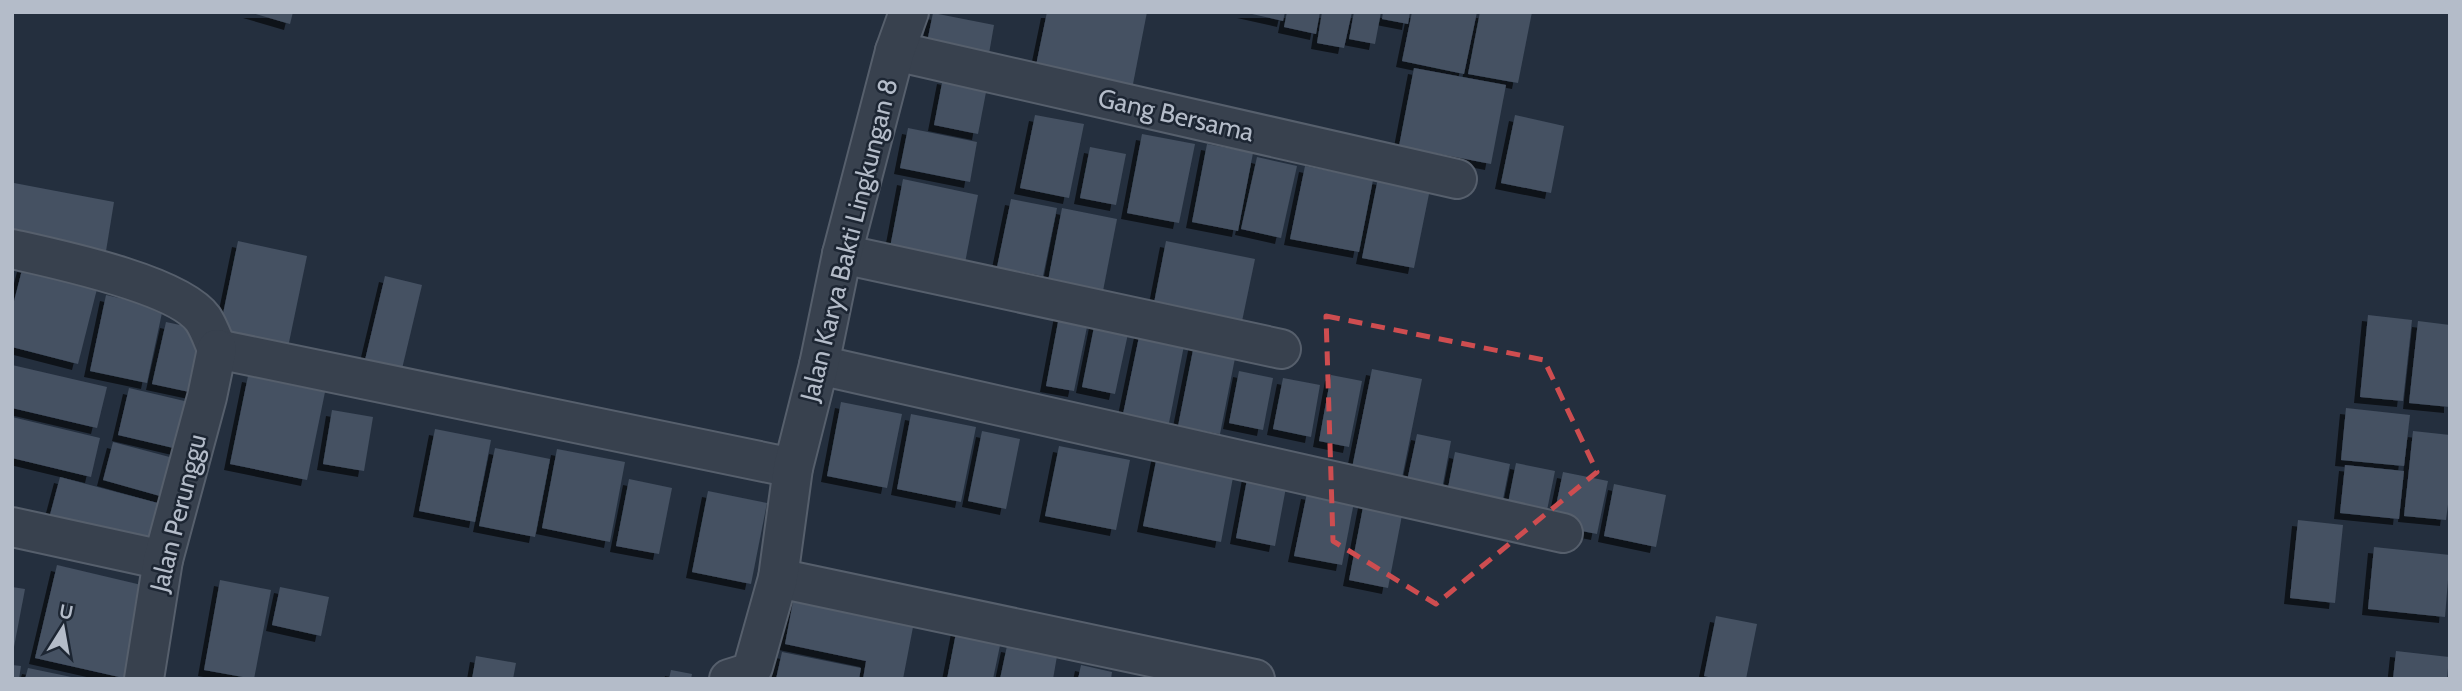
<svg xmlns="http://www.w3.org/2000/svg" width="2462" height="691" font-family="Cabin,sans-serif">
<defs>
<filter id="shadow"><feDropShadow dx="-6" dy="6" stdDeviation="0" flood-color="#0009"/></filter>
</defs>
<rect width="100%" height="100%" fill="#242f3e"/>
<!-- building -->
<g fill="#455162" filter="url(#shadow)">
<path d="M249,12H293L290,24Z"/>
<path d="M1047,12H1147L1132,89L1035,70Z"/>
<path d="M1243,12H1285L1283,21Z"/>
<path d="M1287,12H1320L1316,34L1284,27Z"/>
<path d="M1322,12H1352L1344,48L1317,43Z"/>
<path d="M1354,12H1381L1375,44L1349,39Z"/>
<path d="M1383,12H1410L1408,24L1382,19Z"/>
<path d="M1412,12H1477L1464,74L1402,61Z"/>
<path d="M1480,12H1532L1518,83L1468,74Z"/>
<path d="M933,13L994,25L987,65L925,52Z"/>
<path d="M1414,68L1506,85L1491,164L1399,146Z"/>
<path d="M943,78L987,87L978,134L934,125Z"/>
<path d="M1035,115L1084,124L1069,198L1020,188Z"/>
<path d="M1515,115L1564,126L1551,193L1501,183Z"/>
<path d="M908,128L977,142L970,182L900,168Z"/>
<path d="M1142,134L1195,144L1179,223L1127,213Z"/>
<path d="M1207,144L1253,153L1238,231L1192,222Z"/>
<path d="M1090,147L1126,154L1116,205L1080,198Z"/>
<path d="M1257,157L1297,166L1281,238L1241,229Z"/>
<path d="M1305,166L1373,180L1359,252L1290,239Z"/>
<path d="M1378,178L1430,189L1414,268L1362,258Z"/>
<path d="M903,179L978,195L964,268L889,253Z"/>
<path d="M14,183L114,202L106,251L12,234Z"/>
<path d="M1011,199L1057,208L1043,276L997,267Z"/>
<path d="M1062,208L1117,219L1102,296L1047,286Z"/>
<path d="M238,241L307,256L287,352L218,338Z"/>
<path d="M1166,241L1255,259L1241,326L1153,308Z"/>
<path d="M23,266L98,285L78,364L12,347V309Z"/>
<path d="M385,276L422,285L401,373L364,364Z"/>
<path d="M106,295L163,308L147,383L90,371Z"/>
<path d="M1061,306L1090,312L1074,391L1046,386Z"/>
<path d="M2368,315L2412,320L2403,401L2360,397Z"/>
<path d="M2418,321L2450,325V407L2409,403Z"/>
<path d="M166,322L208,331L194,393L152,384Z"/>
<path d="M1095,322L1129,329L1115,394L1082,387Z"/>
<path d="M1141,327L1186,335L1169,423L1123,414Z"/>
<path d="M1195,340L1237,348L1220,434L1178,426Z"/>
<path d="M12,365L107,387L97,428L12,408Z"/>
<path d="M1372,369L1422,379L1402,478L1352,468Z"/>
<path d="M1239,371L1273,378L1263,430L1229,423Z"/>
<path d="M1331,375L1362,381L1349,447L1319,441Z"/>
<path d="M248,376L325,392L307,480L230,464Z"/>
<path d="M1283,378L1320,385L1311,437L1273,429Z"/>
<path d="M129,388L193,403L182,450L118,435Z"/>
<path d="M841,402L902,414L887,488L827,476Z"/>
<path d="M2346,408L2410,415L2404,466L2341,460Z"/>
<path d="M332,410L373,417L364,471L323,464Z"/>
<path d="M911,414L976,427L961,502L897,489Z"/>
<path d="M12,417L100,438L91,477L12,458Z"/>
<path d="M435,429L491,440L475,522L419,511Z"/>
<path d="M982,431L1020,439L1006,509L968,501Z"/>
<path d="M2413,431L2450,435V489L2446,520L2404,516Z"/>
<path d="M1417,434L1451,441L1442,489L1407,481Z"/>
<path d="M113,442L177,459L167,498L103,480Z"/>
<path d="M1059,446L1130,460L1116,530L1045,516Z"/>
<path d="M1159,446L1236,461L1221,542L1143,526Z"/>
<path d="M495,448L550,459L535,537L479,526Z"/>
<path d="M557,449L625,462L610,542L542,528Z"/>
<path d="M1455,452L1510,464L1500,514L1445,503Z"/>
<path d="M1516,463L1555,471L1544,525L1505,518Z"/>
<path d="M2345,465L2404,471L2399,519L2340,513Z"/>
<path d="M1563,472L1608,481L1597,534L1552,525Z"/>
<path d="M1248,474L1287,482L1275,546L1236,538Z"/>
<path d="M60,477L169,506L156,555L47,526Z"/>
<path d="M629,479L672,488L659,554L616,546Z"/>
<path d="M1614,484L1666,495L1656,547L1604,536Z"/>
<path d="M708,491L767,503L751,584L692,572Z"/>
<path d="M1307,493L1354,502L1342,565L1294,556Z"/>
<path d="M1364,502L1403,510L1388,588L1349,580Z"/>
<path d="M2298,520L2343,525L2335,603L2290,598Z"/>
<path d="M2374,547L2450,555L2445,617L2368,609Z"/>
<path d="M57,565L150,587L128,679L35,658Z"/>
<path d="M220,580L271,590L254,679L204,670Z"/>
<path d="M796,586L878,602L874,619L913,627L903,679H863L866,661L785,644Z"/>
<path d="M12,587L25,589L14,647H12Z"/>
<path d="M280,587L329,597L321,636L272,625Z"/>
<path d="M1716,616L1757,624L1746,679H1717L1704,676Z"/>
<path d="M957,628L1002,636L993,679H947Z"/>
<path d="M1007,646L1057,656L1053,679H1000Z"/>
<path d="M2396,651L2449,657L2447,679H2393Z"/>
<path d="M782,652L861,668L859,679H776Z"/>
<path d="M476,656L516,663L513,679H472Z"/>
<path d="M12,665L21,666L19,679H12Z"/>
<path d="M1081,665L1112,672L1111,679H1078Z"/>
<path d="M28,668L76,678L75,679H25Z"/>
<path d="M671,670L692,674L691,679H669Z"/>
</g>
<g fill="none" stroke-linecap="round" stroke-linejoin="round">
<defs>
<g id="minor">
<path d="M895,51L1457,179"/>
<path d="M12,249C56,259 178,284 203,319C209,328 213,340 217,349"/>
<path d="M842,254L1281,349"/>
<path d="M217,349L793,468"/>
<path d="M819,365L1563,533"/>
<path d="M12,527L163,560"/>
<path d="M778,578L1255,679"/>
<path d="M144,679L163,560L207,397L217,349"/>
<path d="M729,679L745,674L753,667L778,578L793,468L819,365L842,254L895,51L909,12"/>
</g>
</defs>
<!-- minor casing -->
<use href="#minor" stroke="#565f6c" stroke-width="42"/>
<!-- minor -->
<use href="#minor" stroke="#38414e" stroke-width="38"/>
</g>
<!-- marked area -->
<path fill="none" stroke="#ce4d50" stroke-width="5" stroke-dasharray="14 9" stroke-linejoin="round" d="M1326,316L1544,360L1597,472L1436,604L1333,541Z"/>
<g text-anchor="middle" stroke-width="5" stroke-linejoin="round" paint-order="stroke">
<!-- street labels -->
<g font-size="26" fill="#b4bcc9" stroke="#1d2633">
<text transform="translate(1176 115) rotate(13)" y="9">Gang Bersama</text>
<text transform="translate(849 240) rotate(-76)" y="9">Jalan Karya Bakti Lingkungan 8</text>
<text transform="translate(178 513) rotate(-76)" y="9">Jalan Perunggu</text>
</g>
</g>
<!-- border -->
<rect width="2462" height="691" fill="none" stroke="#b4bcc9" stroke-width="28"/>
<!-- north arrow -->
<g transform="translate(63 628) rotate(11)" stroke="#1d2633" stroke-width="5" paint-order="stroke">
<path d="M0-5L12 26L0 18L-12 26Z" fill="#b4bcc9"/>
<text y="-10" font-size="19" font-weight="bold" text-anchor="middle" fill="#b4bcc9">U</text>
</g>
</svg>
